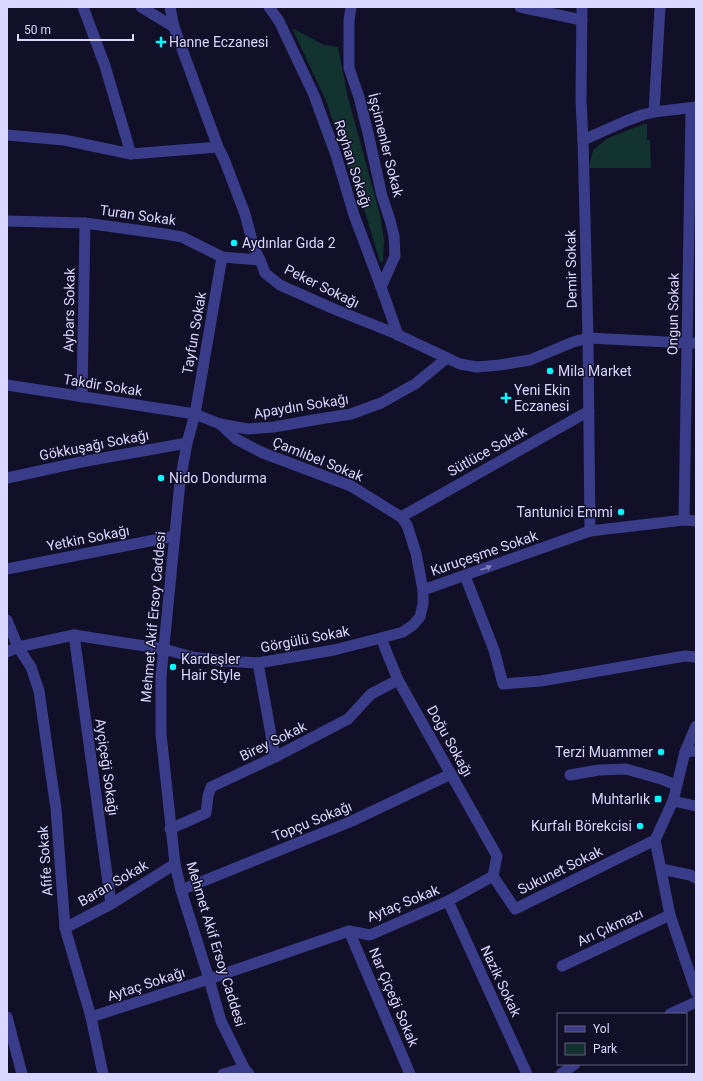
<svg xmlns="http://www.w3.org/2000/svg" width="703" height="1081" font-family="Roboto,sans-serif">
<rect width="100%" height="100%" fill="#120f29"/>
<!-- green -->
<g fill="#12332f">
<path d="M292,28L324,45L338,47L348,98L358,134L380,215L384,240L383,261L380,262L363,205L346,161L327,103Z"/>
<path d="M647,123V140H650L651,168H589L593,150L608,138Z"/>
</g>
<g fill="none" stroke-linecap="round" stroke-linejoin="round">
<!-- pedestrian -->
<path stroke="#393c89" stroke-width="11" d="M687,343H696"/>
<!-- minor -->
<g stroke="#393c89" stroke-width="11">
<path d="M83,7L105,66L131,154"/>
<path d="M141,7L174,27"/>
<path d="M170,7L174,27L218,147L224,159L245,214L254,248L260,260L265,273L280,285L334,309L394,333L460,364L477,367L500,365L530,360L573,342L588,338L687,343"/>
<path d="M269,7L279,21L314,95L336,155L354,215L381,287L398,335"/>
<path d="M351,7L349,21V68L359,97L368,133L382,196L390,220L394,236L395,256L381,287"/>
<path d="M520,7L582,20"/>
<path d="M582,7L581,100L583,140L588,338L590,531"/>
<path d="M654,112L660,7"/>
<path d="M7,135L64,140L131,154L218,147"/>
<path d="M583,140L626,121L642,115L654,112L696,107"/>
<path d="M7,221L85,223L165,234L182,237L222,257L260,260"/>
<path d="M7,385L195,414L220,424L248,429L274,427L319,419L351,414L381,403L415,384L447,358"/>
<path d="M82,397L85,223"/>
<path d="M195,414L222,257"/>
<path d="M7,478L81,462L187,443"/>
<path d="M401,517L589,411"/>
<path d="M684,520L691,108"/>
<path d="M7,569L175,536"/>
<path d="M465,576L494,650L503,684L541,681L685,656L696,657"/>
<path d="M423,590L590,531L684,520L696,521"/>
<path d="M7,620L18,647L31,667L39,691L56,809L65,928L91,1017L103,1074"/>
<path d="M74,635L111,904"/>
<path d="M7,652L18,647L74,635L164,649L192,657L224,661L258,663L334,650L381,638L403,632L413,625L420,617L423,604V590L416,553L407,525L401,517L351,486L263,453L236,439L220,424"/>
<path d="M258,663L275,757"/>
<path d="M685,752L696,751"/>
<path d="M570,775L599,770L626,769L661,779L676,785"/>
<path d="M170,829L206,813L208,796L211,787L275,757L348,719L371,694L398,680"/>
<path d="M661,869L690,875L696,878"/>
<path d="M493,876L515,909L655,840"/>
<path d="M181,890L352,821L451,774"/>
<path d="M448,901L527,1074"/>
<path d="M65,928L111,904L175,864"/>
<path d="M349,931L410,1074"/>
<path d="M562,966L670,915"/>
<path d="M670,1014L696,1002"/>
<path d="M7,1017L22,1074"/>
<path d="M91,1017L209,979L349,931L370,935L448,901L493,876L497,856L398,680L381,638"/>
<path d="M223,1074L244,1068"/>
<path d="M561,1074L575,1064"/>
</g>
<!-- tertiary -->
<g stroke="#393c89" stroke-width="11">
<path d="M195,414L187,443L180,482L161,677V734L175,864L181,890L209,979L221,1021L244,1068L249,1074"/>
<path d="M696,726L685,752L673,801L655,840L670,915L696,992"/>
<path d="M673,801L696,806"/>
</g>
</g>
<!-- one-way arrows -->
<defs><path id="oneway-solid" d="M-6-.8H1V-3.2L6.5 0L1 3.2V.8H-6Z"/></defs>
<use fill="#8182be" href="#oneway-solid" transform="translate(486 568) rotate(-20)"/>
<!-- markers -->
<g fill="#03f9ff" stroke="#120f29" stroke-width="1.5">
<path d="M159 36h4v4h4v4h-4v4h-4v-4h-4v-4h4z"/>
<circle cx="234" cy="243" r="4"/>
<circle cx="550" cy="371" r="4"/>
<path d="M504 392h4v4h4v4h-4v4h-4v-4h-4v-4h4z"/>
<circle cx="161" cy="478" r="4"/>
<circle cx="621" cy="512" r="4"/>
<circle cx="173" cy="667" r="4"/>
<circle cx="661" cy="752" r="4"/>
<rect x="654" y="795" width="8" height="8" rx="2"/>
<circle cx="640" cy="826" r="4"/>
</g>
<g text-anchor="middle" stroke-width="3" stroke-linejoin="round" paint-order="stroke">
<!-- poi labels -->
<g font-size="14" fill="#d9d7ff" stroke="#120f29" text-anchor="start">
<text x="169" y="47">Hanne Eczanesi</text>
<text x="242" y="248">Aydınlar Gıda 2</text>
<text x="558" y="376">Mila Market</text>
<text x="514" y="395">Yeni Ekin<tspan x="514" dy="16">Eczanesi</tspan></text>
<text x="169" y="483">Nido Dondurma</text>
<text x="613" y="517" text-anchor="end">Tantunici Emmi</text>
<text x="181" y="664">Kardeşler<tspan x="181" dy="16">Hair Style</tspan></text>
<text x="653" y="757" text-anchor="end">Terzi Muammer</text>
<text x="650" y="804" text-anchor="end">Muhtarlık</text>
<text x="632" y="831" text-anchor="end">Kurfalı Börekcisi</text>
</g>
<!-- street labels -->
<g font-size="14" fill="#d9d7ff" stroke="#120f29">
<text transform="translate(386 145) rotate(76)" y="5">İşçimenler Sokak</text>
<text transform="translate(353 164) rotate(72)" y="5">Reyhan Sokağı</text>
<text transform="translate(138 215) rotate(8)" y="5">Turan Sokak</text>
<text transform="translate(571 269) rotate(-91)" y="5">Demir Sokak</text>
<text transform="translate(322 286) rotate(26)" y="5">Peker Sokağı</text>
<text transform="translate(69 310) rotate(-89)" y="5">Aybars Sokak</text>
<text transform="translate(673 314) rotate(-89)" y="5">Ongun Sokak</text>
<text transform="translate(194 333) rotate(-80)" y="5">Tayfun Sokak</text>
<text transform="translate(103 385) rotate(9)" y="5">Takdir Sokak</text>
<text transform="translate(301 406) rotate(-9)" y="5">Apaydın Sokağı</text>
<text transform="translate(94 445) rotate(-11)" y="5">Gökkuşağı Sokağı</text>
<text transform="translate(487 451) rotate(-29)" y="5">Sütlüce Sokak</text>
<text transform="translate(318 459) rotate(22)" y="5">Çamlıbel Sokak</text>
<text transform="translate(88 538) rotate(-11)" y="5">Yetkin Sokağı</text>
<text transform="translate(484 553) rotate(-19)" y="5">Kuruçeşme Sokak</text>
<text transform="translate(153 617) rotate(-85)" y="5">Mehmet Akif Ersoy Caddesi</text>
<text transform="translate(305 639) rotate(-11)" y="5">Görgülü Sokak</text>
<text transform="translate(273 741) rotate(-26)" y="5">Birey Sokak</text>
<text transform="translate(450 741) rotate(61)" y="5">Doğu Sokağı</text>
<text transform="translate(107 767) rotate(82)" y="5">Ayçiçeği Sokağı</text>
<text transform="translate(312 821) rotate(-22)" y="5">Topçu Sokağı</text>
<text transform="translate(45 861) rotate(-94)" y="5">Afife Sokak</text>
<text transform="translate(560 870) rotate(-26)" y="5">Sukunet Sokak</text>
<text transform="translate(113 883) rotate(-30)" y="5">Baran Sokak</text>
<text transform="translate(403 903) rotate(-22)" y="5">Aytaç Sokak</text>
<text transform="translate(610 927) rotate(-25)" y="5">Arı Çıkmazı</text>
<text transform="translate(216 944) rotate(73)" y="5">Mehmet Akif Ersoy Caddesi</text>
<text transform="translate(501 981) rotate(65)" y="5">Nazik Sokak</text>
<text transform="translate(146 984) rotate(-18)" y="5">Aytaç Sokağı</text>
<text transform="translate(394 997) rotate(67)" y="5">Nar Çiçeği Sokak</text>
</g>
</g>
<!-- border -->
<rect width="703" height="1081" fill="none" stroke="#d9d7ff" stroke-width="16"/>
<!-- legend -->
<rect x="557" y="1013" width="130" height="52" fill="#120f29" stroke="#625f7f"/>
<rect x="565" y="1026" width="20" height="6" fill="#393c89" stroke="#625f7f"/>
<text x="593" y="1033" font-size="12" fill="#d9d7ff">Yol</text>
<rect x="565" y="1043" width="20" height="12" fill="#12332f" stroke="#625f7f"/>
<text x="593" y="1053" font-size="12" fill="#d9d7ff">Park</text>
<!-- scale -->
<path d="M18 34v6h115v-6" fill="none" stroke="#d9d7ff" stroke-width="2"/>
<text x="24" y="34" font-size="12" fill="#d9d7ff" stroke="#120f29" stroke-width="3" paint-order="stroke">50 m</text>
</svg>
